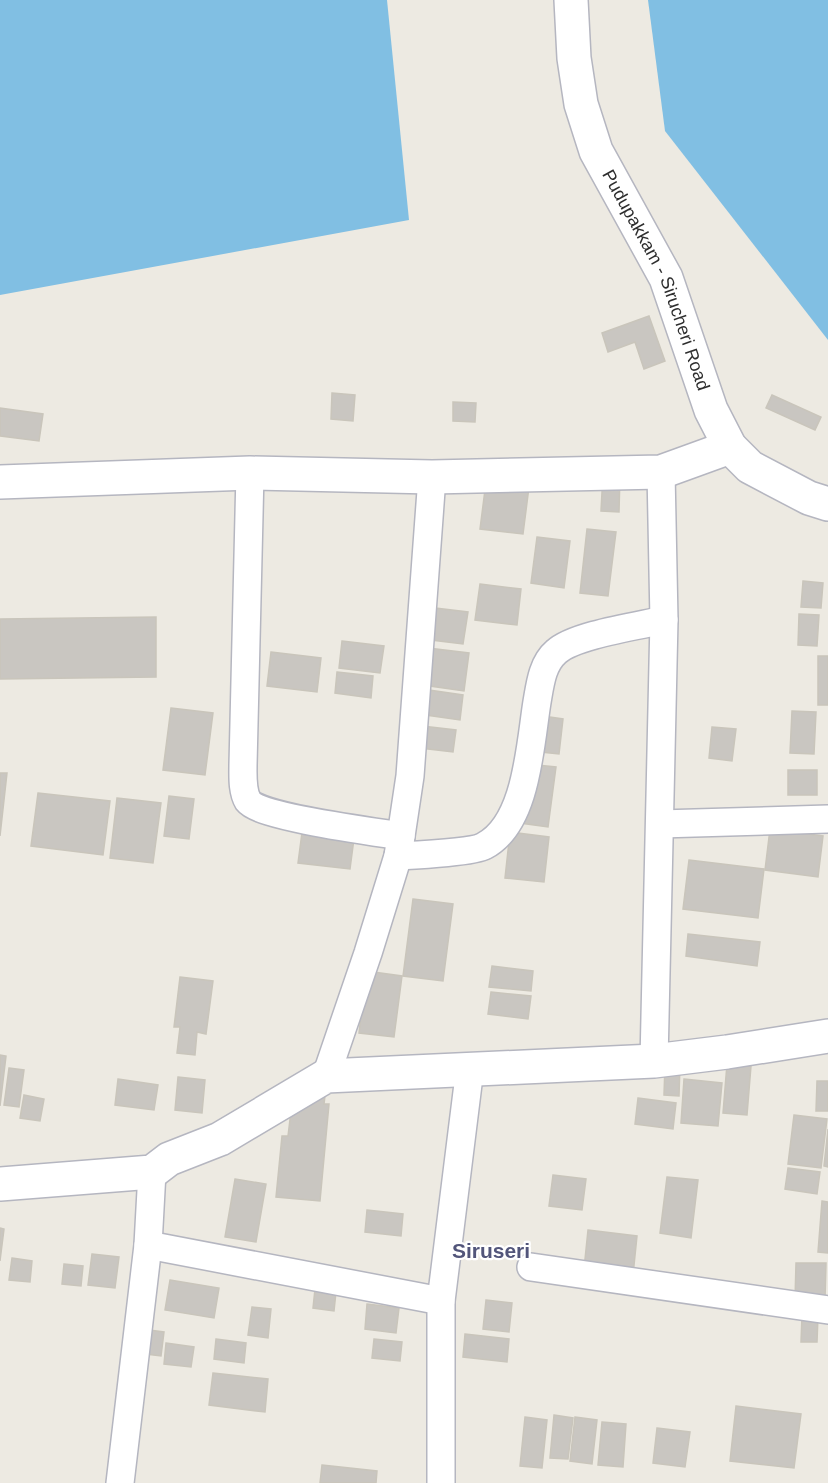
<svg xmlns="http://www.w3.org/2000/svg" width="828" height="1483" font-family="Helvetica,sans-serif">
<rect width="100%" height="100%" fill="#edeae2"/>
<!-- water -->
<g fill="#81bfe3">
<path d="M0,0H387L409,220L0,295Z"/>
<path d="M648,0H828V340L665,131Z"/>
</g>
<!-- building -->
<g fill="#c9c6c1" stroke="#c9c5bb" stroke-width="1.5">
<path d="M649,316L665,361L644,369L635,342L608,352L602,333Z"/>
<path d="M332,393L355,395L353,421L331,419Z"/>
<path d="M772,395L821,417L815,430L766,408Z"/>
<path d="M453,402L476,403L475,422L453,421Z"/>
<path d="M0,408L43,414L39,441L0,436Z"/>
<path d="M603,474H620L619,512L601,511Z"/>
<path d="M486,482L529,487L523,534L480,529Z"/>
<path d="M587,529L616,532L608,596L580,593Z"/>
<path d="M537,537L570,541L564,588L531,583Z"/>
<path d="M803,581L823,583L821,608L801,607Z"/>
<path d="M480,584L521,589L517,625L475,620Z"/>
<path d="M427,607L468,612L463,644L423,639Z"/>
<path d="M799,614L819,615L817,646L798,645Z"/>
<path d="M156,617V677L0,679V619Z"/>
<path d="M342,641L384,646L380,673L339,668Z"/>
<path d="M428,648L469,653L464,691L423,685Z"/>
<path d="M271,652L321,658L317,692L267,686Z"/>
<rect x="818" y="656" width="10" height="49"/>
<path d="M337,672L373,676L371,698L335,693Z"/>
<path d="M422,689L463,695L460,720L419,714Z"/>
<path d="M171,708L213,713L205,775L163,770Z"/>
<path d="M792,711L816,712L814,754L790,753Z"/>
<path d="M536,715L563,719L559,754L531,751Z"/>
<path d="M422,726L456,730L453,752L420,748Z"/>
<path d="M712,727L736,729L732,761L709,758Z"/>
<path d="M527,764L556,767L548,827L520,823Z"/>
<rect x="788" y="770" width="29" height="25"/>
<path d="M0,773H7L0,836Z"/>
<path d="M38,793L110,801L103,855L31,846Z"/>
<path d="M169,796L194,799L189,839L164,836Z"/>
<path d="M117,798L161,803L153,863L110,858Z"/>
<path d="M303,825L355,831L350,869L298,863Z"/>
<path d="M770,829L823,836L818,877L765,870Z"/>
<path d="M510,832L549,837L544,882L505,878Z"/>
<path d="M689,860L764,869L758,918L683,909Z"/>
<path d="M413,899L453,904L443,981L403,976Z"/>
<path d="M688,934L760,942L757,966L686,956Z"/>
<path d="M492,966L533,971L531,991L489,987Z"/>
<path d="M366,971L402,976L394,1037L359,1033Z"/>
<path d="M180,977L213,981L206,1034L197,1032L195,1055L177,1053L180,1027H174Z"/>
<path d="M491,992L531,996L528,1019L488,1014Z"/>
<path d="M0,1055L6,1056L0,1106Z"/>
<path d="M727,1064L751,1066L747,1115L723,1113Z"/>
<path d="M665,1065H680L679,1096L664,1095Z"/>
<path d="M9,1068L24,1070L19,1107L4,1105Z"/>
<path d="M178,1077L205,1080L202,1113L175,1110Z"/>
<path d="M118,1079L158,1085L154,1110L115,1105Z"/>
<path d="M684,1079L722,1083L718,1126L681,1123Z"/>
<path d="M817,1081H828V1111H816Z"/>
<path d="M24,1095L44,1099L40,1121L20,1118Z"/>
<path d="M325,1096L324,1104H329L320,1201L276,1197L282,1136H288L292,1103Z"/>
<path d="M638,1098L676,1103L673,1129L635,1124Z"/>
<path d="M794,1115L827,1119L821,1168L788,1164Z"/>
<path d="M828,1129V1167L824,1166Z"/>
<path d="M788,1168L820,1172L817,1194L785,1189Z"/>
<path d="M553,1175L586,1179L582,1210L549,1206Z"/>
<path d="M667,1177L698,1180L691,1238L660,1233Z"/>
<path d="M235,1179L266,1184L256,1242L225,1237Z"/>
<path d="M822,1201L828,1202V1253L818,1252Z"/>
<path d="M367,1210L403,1214L401,1236L365,1232Z"/>
<path d="M0,1228L4,1229L0,1261Z"/>
<path d="M588,1230L637,1236L633,1275L584,1269Z"/>
<path d="M92,1254L119,1257L115,1288L88,1285Z"/>
<path d="M12,1258L32,1261L30,1282L9,1280Z"/>
<path d="M796,1263H826L825,1300H795Z"/>
<path d="M64,1264L83,1266L81,1286L62,1284Z"/>
<path d="M170,1280L219,1288L214,1318L165,1310Z"/>
<path d="M315,1289L336,1292L334,1311L313,1308Z"/>
<path d="M486,1300L512,1303L509,1332L483,1329Z"/>
<path d="M367,1304L399,1308L396,1333L365,1329Z"/>
<path d="M252,1307L271,1309L268,1338L248,1335Z"/>
<path d="M802,1316H818L817,1342H801Z"/>
<path d="M149,1330L164,1332L161,1356L146,1354Z"/>
<path d="M465,1334L509,1339L507,1362L463,1357Z"/>
<path d="M216,1339L246,1343L244,1363L214,1359Z"/>
<path d="M374,1339L402,1342L400,1361L372,1358Z"/>
<path d="M166,1343L194,1347L191,1367L164,1364Z"/>
<path d="M213,1373L268,1379L265,1412L209,1405Z"/>
<path d="M736,1406L801,1414L794,1468L730,1461Z"/>
<path d="M554,1415L573,1418L568,1459L550,1458Z"/>
<path d="M525,1417L547,1420L542,1468L520,1466Z"/>
<path d="M575,1417L597,1420L592,1464L570,1461Z"/>
<path d="M602,1422L626,1424L623,1467L598,1465Z"/>
<path d="M657,1428L690,1432L685,1467L653,1463Z"/>
<path d="M322,1465L377,1471L376,1483H320Z"/>
</g>
<g fill="none" stroke-linecap="round" stroke-linejoin="round">
<defs>
<g id="minor">
<path d="M250,473L243,765C243,776 242,791 248,801C260,817 376,832 401,836"/>
<path d="M660,824L828,819"/>
<path d="M398,856C415,855 474,852 484,846C527,824 530,745 537,702C540,685 542,664 556,652C574,635 638,626 664,620"/>
<path d="M654,1061L664,620L661,472"/>
<path d="M326,1076L368,953L398,856L410,776L432,477"/>
<path d="M148,1245L441,1301"/>
<path d="M531,1267L828,1310"/>
<path d="M120,1483L148,1245L152,1172"/>
<path d="M441,1483V1301L470,1068"/>
</g>
<g id="tertiary">
<path id="s1" d="M571,0L574,58L581,104L596,151L666,278L711,410L730,447L750,467L809,498L828,504"/>
<path d="M0,482L250,473L432,477L661,472L730,447"/>
<path d="M0,1184L152,1172L169,1159L220,1139L326,1076L654,1061L727,1052L828,1036"/>
</g>
</defs>
<!-- minor casing -->
<use href="#minor" stroke="#b5b6c0" stroke-width="30"/>
<!-- tertiary casing -->
<use href="#tertiary" stroke="#b5b6c0" stroke-width="36"/>
<!-- minor -->
<use href="#minor" stroke="#fff" stroke-width="27"/>
<!-- tertiary -->
<use href="#tertiary" stroke="#fff" stroke-width="33"/>
</g>
<g text-anchor="middle" stroke-width="4.5" stroke-linejoin="round" paint-order="stroke">
<!-- street labels -->
<g font-size="18" fill="#2e2e2e" stroke="#fff">
<text dy="6" stroke="none"><textPath href="#s1" startOffset="297">Pudupakkam - Sirucheri Road</textPath></text>
</g>
<!-- quarter labels -->
<g font-size="21" font-weight="bold" fill="#52557a" stroke="#fff">
<text x="491" y="1258">Siruseri</text>
</g>
</g>
</svg>
